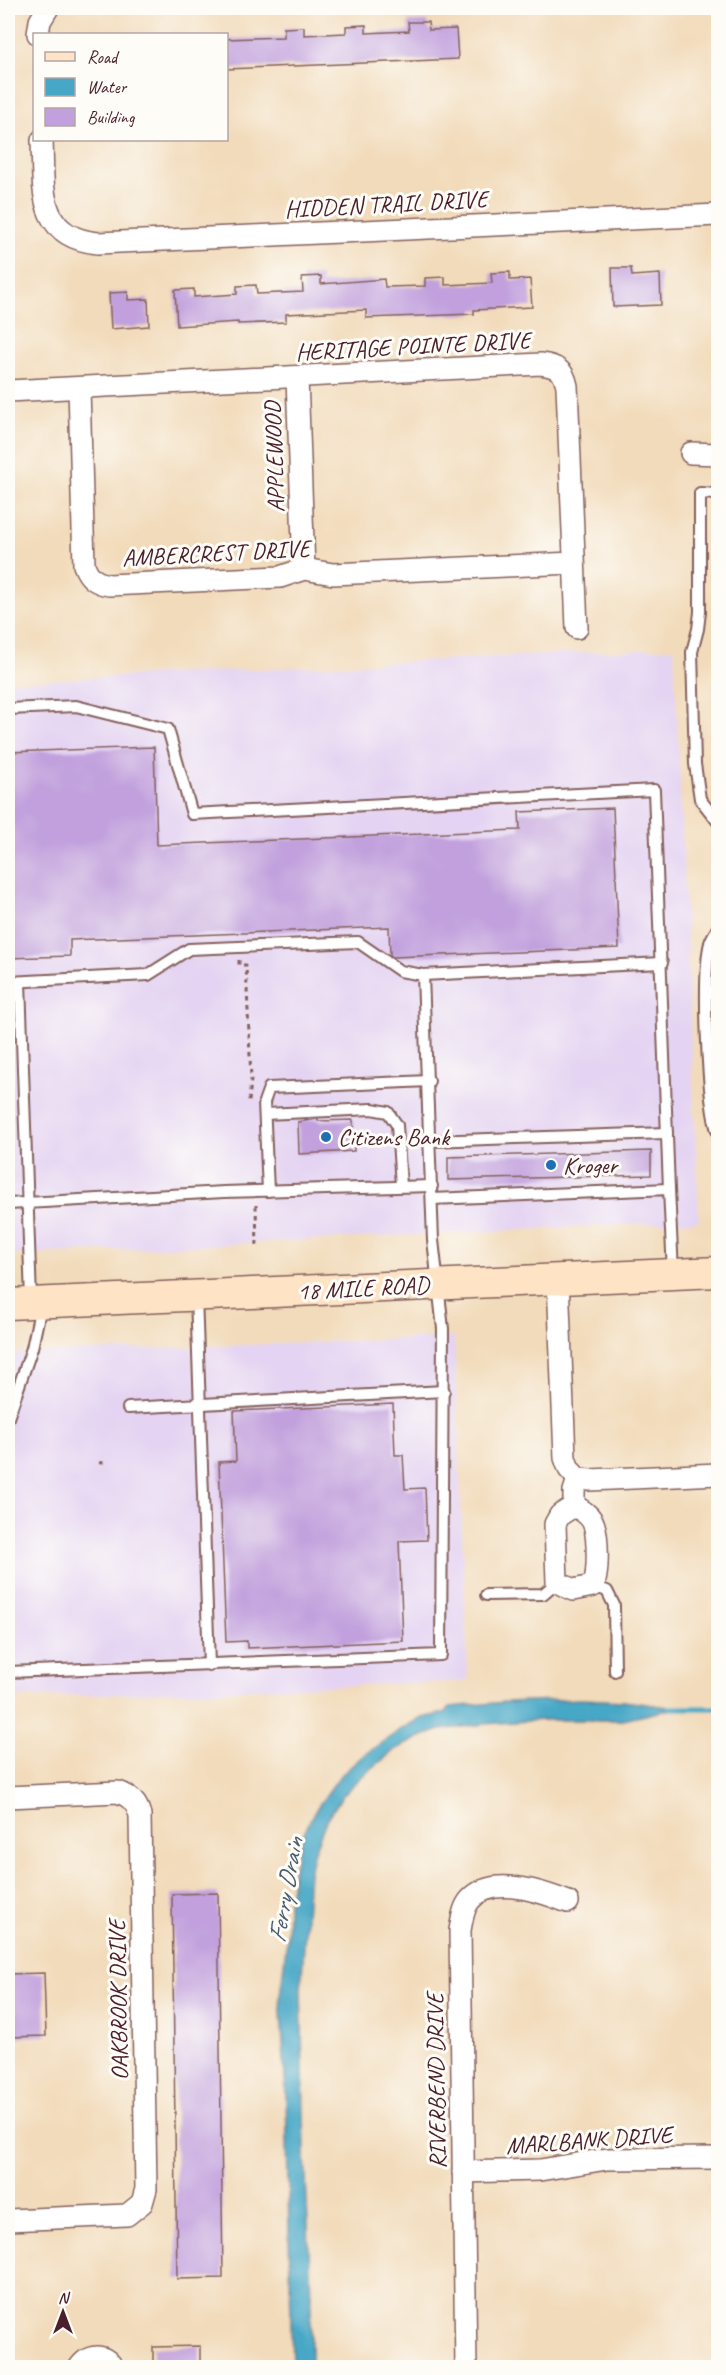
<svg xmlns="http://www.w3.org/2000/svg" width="726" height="2375" font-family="Caveat,sans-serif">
<rect width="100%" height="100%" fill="#fdfcf7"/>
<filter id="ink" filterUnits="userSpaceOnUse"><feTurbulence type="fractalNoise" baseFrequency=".0167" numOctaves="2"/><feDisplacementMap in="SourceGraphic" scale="12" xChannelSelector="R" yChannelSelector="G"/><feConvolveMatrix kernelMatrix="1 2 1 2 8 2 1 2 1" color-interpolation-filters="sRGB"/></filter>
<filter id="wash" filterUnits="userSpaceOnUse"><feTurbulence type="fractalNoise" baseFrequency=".008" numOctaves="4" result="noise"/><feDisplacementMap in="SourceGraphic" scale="24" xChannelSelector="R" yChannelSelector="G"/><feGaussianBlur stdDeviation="1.35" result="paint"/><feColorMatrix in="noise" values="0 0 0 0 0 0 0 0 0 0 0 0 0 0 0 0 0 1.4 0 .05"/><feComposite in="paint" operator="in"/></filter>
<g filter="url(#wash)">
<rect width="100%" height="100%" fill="#f2dbbb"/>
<!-- built -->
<g fill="#e4d3f2">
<path d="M674,648L699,1221L8,1255V682Z"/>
<path d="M454,1337L468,1681L8,1698V1354Z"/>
</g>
<!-- water -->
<path fill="#47a7c6" stroke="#486378" stroke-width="1.5" d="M581,1699L624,1701L676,1708L623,1720H543L484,1724L440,1730L420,1737L395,1750L361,1777L342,1796L325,1823L314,1851L309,1872L301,1989L305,2154L311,2297V2367H292L286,2092L280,1996L287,1940L288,1905L294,1867L301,1839L314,1812L339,1777L365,1754L408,1725L422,1718L445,1713L450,1707L506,1702Z"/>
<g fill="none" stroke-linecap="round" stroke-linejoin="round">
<!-- stream -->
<path stroke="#47a7c6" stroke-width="5" d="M669,1708H718"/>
</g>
<g id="blocks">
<!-- building -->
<g fill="#c1a0dd">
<path d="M408,22H428L429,30L456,29L458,59L226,69V39L284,37V28L304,27V35L346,33V26L366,25V33L409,31Z"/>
<path d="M612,268H631L632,276L660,274L661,305L613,307Z"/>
<path d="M510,272V280L530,279L532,307L474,310V314L366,318V310L286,314V322L238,324V322L177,326L175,290L194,289V297L237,294V286L256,285L257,294L303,292L302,277L321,276V284L384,279L385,287L425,286V278L445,277V285L492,283L491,273Z"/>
<path d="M128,292V300L148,299L149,326L111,329L109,293Z"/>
<path d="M154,747L157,845L520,830L519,812L613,808L619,948L393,957L390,955L389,927L70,940V956L8,958V752Z"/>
<path d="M318,1119V1121L353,1120L354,1151L299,1154L298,1122Z"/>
<path d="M651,1151V1175L448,1180V1157Z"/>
<path d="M393,1404L395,1455H403L405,1489L425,1488L427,1540L399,1541L403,1641L247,1648V1641L226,1642L219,1462L236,1461L234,1411Z"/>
<path d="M218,1893L223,2278L177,2279L172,1894Z"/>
<path d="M44,1973L46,2036L8,2037V1974Z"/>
<path d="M200,2346V2367H153V2347Z"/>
</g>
</g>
</g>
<g filter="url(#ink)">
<use href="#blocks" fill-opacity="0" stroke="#85615d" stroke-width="1.5"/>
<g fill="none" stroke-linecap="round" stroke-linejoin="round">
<defs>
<g id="service">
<path d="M718,494L700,493V612L698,629L692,652L695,764L700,799L718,822"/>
<path d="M8,709L76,706L168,729L192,814L654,790L669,1189"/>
<path d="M718,927C716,932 711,938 710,943C702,973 707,1106 718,1133"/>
<path d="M423,975L662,963"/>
<path d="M8,982L148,975L189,949L358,942L400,971L423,975L433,1240L443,1329L441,1655L8,1672"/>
<path d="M20,982L31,1300"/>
<path d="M265,1114L372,1109L388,1112L397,1125L401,1186"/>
<path d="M430,1141L667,1133"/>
<path d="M268,1191L264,1102L269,1088L429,1081"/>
<path d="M432,1199L669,1189L673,1273"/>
<path d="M8,1204L224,1192L432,1186"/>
<path d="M196,1296L209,1665"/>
<path d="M128,1408L444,1391"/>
<path d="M8,1418L32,1348L41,1306"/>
<path d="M593,1586L607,1591L614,1605L615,1671"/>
<path d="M486,1595L543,1594L557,1582"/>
</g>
<g id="minor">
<path d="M38,34L40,21L48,8"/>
<path d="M42,140C44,188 36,237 98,243L718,215"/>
<path d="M297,378L304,569"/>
<path d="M79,388L84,565C89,578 96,583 109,585L280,577L304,569L333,574L573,563"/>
<path d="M8,391L541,364C556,366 564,370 567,386L577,628"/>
<path d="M691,453L718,454"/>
<path d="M558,1279L565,1458L569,1469L578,1479L590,1480L718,1474"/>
<path d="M574,1506C582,1510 591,1515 594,1525C598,1537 599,1574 593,1586L573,1590L557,1582L555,1524L560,1515L574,1506V1491L578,1479"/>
<path d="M8,1797L118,1792C130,1796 137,1803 140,1815L146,2189L142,2203L127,2215L8,2220"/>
<path d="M463,2172L540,2170L607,2159L718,2158"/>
<path d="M79,2368C88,2354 104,2353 113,2368"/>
<path d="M466,2368L460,1930C462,1920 463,1908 470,1900C492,1874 543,1892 568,1902"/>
</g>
<path id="secondary" d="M8,1304L718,1272"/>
</defs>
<!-- service casing -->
<use href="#service" stroke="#85615d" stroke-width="14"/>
<!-- minor casing -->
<use href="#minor" stroke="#85615d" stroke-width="24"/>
<!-- secondary casing -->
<use href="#secondary" stroke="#85615d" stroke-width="33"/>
<!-- path -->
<g stroke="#85615d" stroke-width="3" stroke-dasharray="4.5 4.5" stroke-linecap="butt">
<path d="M239,960V965H246L251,1079L249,1102"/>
<path d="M256,1205L257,1248"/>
<path d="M99,1463L108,1462"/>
</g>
<!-- service -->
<use href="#service" stroke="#fff" stroke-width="10"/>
<!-- minor -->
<use href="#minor" stroke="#fff" stroke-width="21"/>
<!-- secondary -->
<use href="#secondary" stroke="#fee4c5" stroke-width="30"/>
</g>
</g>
<!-- markers -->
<g fill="#1f6fb2" stroke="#fdfcf7" stroke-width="2">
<circle cx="326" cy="1137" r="6"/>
<circle cx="551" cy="1165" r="6"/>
</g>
<g text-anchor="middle" stroke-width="6" stroke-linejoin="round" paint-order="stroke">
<!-- street labels -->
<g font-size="24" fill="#4a1f2b" stroke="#fdfcf7">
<text transform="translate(386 204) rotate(-3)" y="8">HIDDEN TRAIL DRIVE</text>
<text transform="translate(413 346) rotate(-3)" y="8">HERITAGE POINTE DRIVE</text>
<text transform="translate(274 457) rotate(-92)" y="8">APPLEWOOD</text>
<text transform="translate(216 553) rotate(-3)" y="8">AMBERCREST DRIVE</text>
<text transform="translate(363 1288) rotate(-3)" y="8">18 MILE ROAD</text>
<text transform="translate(118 2000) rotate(-91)" y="8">OAKBROOK DRIVE</text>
<text transform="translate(436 2081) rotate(-91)" y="8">RIVERBEND DRIVE</text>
<text transform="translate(589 2140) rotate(-4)" y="8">MARLBANK DRIVE</text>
</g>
<!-- poi labels -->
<g font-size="24" fill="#4a1f2b" stroke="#fdfcf7" text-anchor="start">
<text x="338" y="1145">Citizens Bank</text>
<text x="563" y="1173">Kroger</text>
</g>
<!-- water labels -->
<g font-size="26" font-style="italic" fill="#495c71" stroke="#fdfcf7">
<text transform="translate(285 1890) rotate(-80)" y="9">Ferry Drain</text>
</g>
</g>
<!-- margin -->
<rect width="726" height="2375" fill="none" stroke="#fdfcf7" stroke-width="30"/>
<!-- legend -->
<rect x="33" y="33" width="195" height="108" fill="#fdfcf7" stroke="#b5a4a5" stroke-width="1.5"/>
<rect x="45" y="52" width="30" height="9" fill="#fee4c5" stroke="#b5a4a5" stroke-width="1.5"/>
<text x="87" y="63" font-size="18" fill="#4a1f2b">Road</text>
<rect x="45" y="78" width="30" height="18" fill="#47a7c6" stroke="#b5a4a5" stroke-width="1.5"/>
<text x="87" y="93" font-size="18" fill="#4a1f2b">Water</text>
<rect x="45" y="108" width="30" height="18" fill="#c1a0dd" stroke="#b5a4a5" stroke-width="1.5"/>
<text x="87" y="123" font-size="18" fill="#4a1f2b">Building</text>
<!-- north arrow -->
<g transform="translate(63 2312)" stroke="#fdfcf7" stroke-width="4.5" paint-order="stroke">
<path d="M0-4.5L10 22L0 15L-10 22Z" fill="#4a1f2b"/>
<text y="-9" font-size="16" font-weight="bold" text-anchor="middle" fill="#4a1f2b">N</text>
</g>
</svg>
